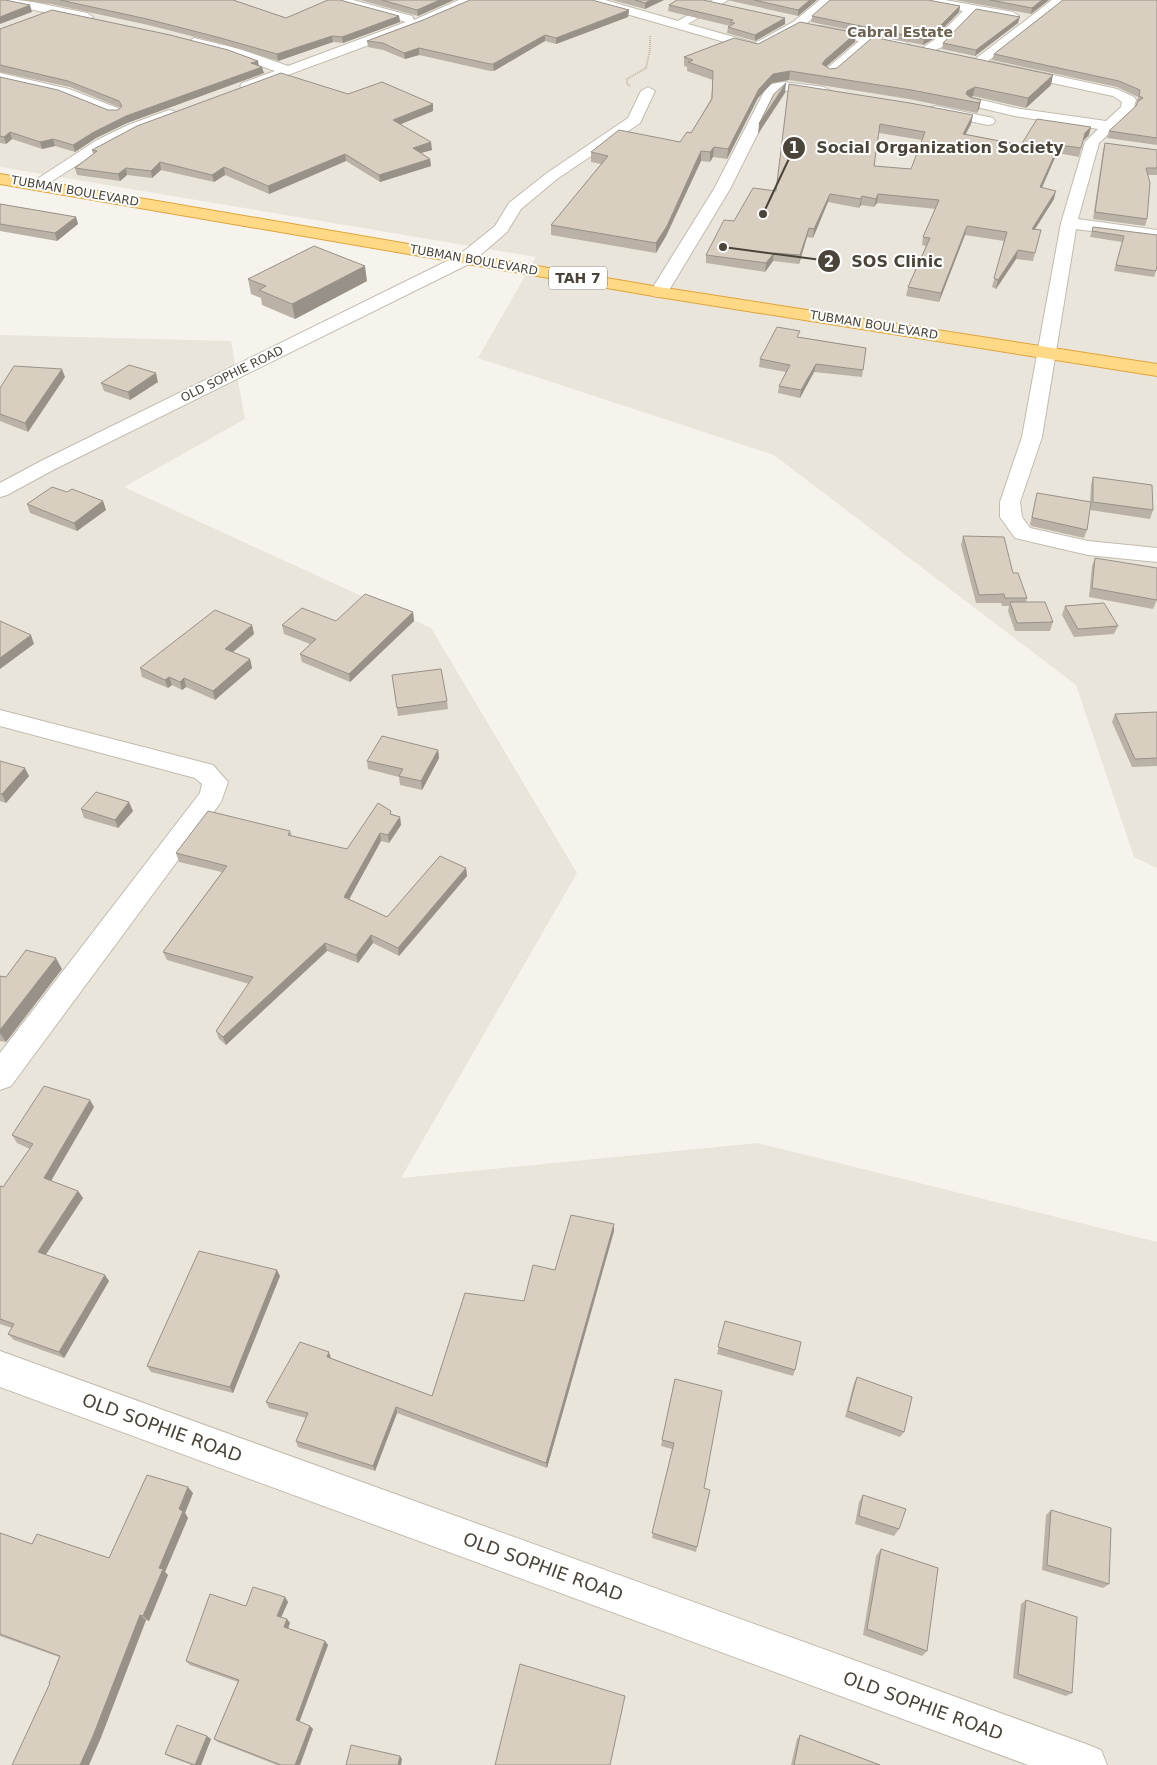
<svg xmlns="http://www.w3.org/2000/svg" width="1157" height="1765" font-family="'DejaVu Sans',sans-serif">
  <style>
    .residential { fill: #eae5da }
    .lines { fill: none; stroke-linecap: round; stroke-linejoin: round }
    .minor-casing { stroke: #c2bbae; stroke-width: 2 }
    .trunk-casing { stroke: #e0a43c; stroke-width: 2 }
    .path { stroke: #c4b79f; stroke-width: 2; stroke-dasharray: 1 1; stroke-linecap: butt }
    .minor { fill: #fff; fill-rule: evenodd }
    .trunk { fill: #ffd985; fill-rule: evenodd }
    .wall { fill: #bab2a6; fill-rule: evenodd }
    .shaded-wall { fill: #979187 }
    .building { fill: #d8cfc1; stroke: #979187; fill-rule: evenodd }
    .labels { text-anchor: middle; stroke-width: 4; stroke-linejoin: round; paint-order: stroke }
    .far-street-label { font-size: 12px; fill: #4b4439; stroke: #fff }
    .far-neighbourhood-label { font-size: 14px; font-weight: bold; fill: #6e6250; stroke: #fff }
    .shield { fill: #fff; stroke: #817c74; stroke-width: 1 }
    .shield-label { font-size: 14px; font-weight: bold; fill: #4b4439 }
    .near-street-label { font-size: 18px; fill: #4b4439; stroke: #fff }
    .leader { fill: none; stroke: #4b4439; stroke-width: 2 }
    .callout-dot { fill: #4b4439; stroke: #fff; stroke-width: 2 }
    .mark-label { font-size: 15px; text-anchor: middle; font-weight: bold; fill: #fff }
    .callout-label { font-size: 16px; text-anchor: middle; font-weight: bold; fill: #4b4439; stroke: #fff; stroke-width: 4; stroke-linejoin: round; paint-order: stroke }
  </style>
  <rect width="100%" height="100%" fill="#f6f3ec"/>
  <!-- residential -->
  <path class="residential" d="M0 0H1157V868L1134 857 1076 685 774 455 478 358 536 257 0 167Z
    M0 335 231 341 245 419 124 487 431 628 577 873 401 1178 758 1143 1157 1242V1765H0Z"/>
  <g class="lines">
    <!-- minor casing -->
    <g class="minor-casing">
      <path id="minor" d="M0 0H23L87 13 93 17 87 21 5 4 1 3Z
        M333 0H353L412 16 414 20 459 0H475L473 3 423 25 247 90 240 86 242 83 275 71 230 55 189 45 188 42 194 38 240 49 288 66 406 22 335 3Z
        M586 0H605L678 21 713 0H728L688 24 755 43 793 22 820 0H834L801 28 756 51 588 3Z
        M894 0H945L1013 12 1019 16 1013 20 974 13 944 46 925 55 920 54 918 51 934 40 963 11 925 4H900Z
        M1052 0H1066L988 61 1117 89 1134 97 1136 100 1133 111 1099 143 1078 219 1157 230V240L1076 229 1042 437 1020 502 1022 517 1030 528 1088 541 1157 548V562L1088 555 1015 538 1000 517V502L1022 437 1061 223 1085 142 1098 129 1015 116 968 105 966 102 973 98 1015 108 1106 121 1121 107 1122 102 1113 96 977 67 970 63Z
        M820 26 905 42 912 46 905 50 872 44 835 76 830 77 823 73 825 70 859 41 815 33 814 30 815 27Z
        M0 73 69 89 120 109 122 112 120 115H110L60 95 0 81Z
        M783 82 824 87 831 91C822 101 793 85 778 93L730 189 668 292 665 296 659 297 653 296 650 292 714 189 765 90 772 84Z
        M648 87 655 91 640 123 557 179 521 209 507 232 471 263 55 469 7 495 0 497V483L41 461 459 255 495 226 509 203 547 173 628 118 641 91Z
        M936 106 993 118 995 121 993 124 988 125 931 113 929 110 931 107Z
        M169 110 174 111 176 114 174 117 107 146 41 188H31L28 185 97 140 128 125Z
        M0 710 213 765 228 782 221 802 11 1086 0 1090V1053L200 793 202 784 195 778 0 726Z
        M0 1351 1086 1744 1101 1750 1107 1765H1028L0 1387Z"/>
    </g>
    <!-- trunk casing -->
    <g class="trunk-casing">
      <path id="trunk" d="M0 174 659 287 1157 364V376L659 297 0 184Z"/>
    </g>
    <!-- path -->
    <path class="path" d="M630 86 627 84V79L646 68 650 49V35"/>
    <!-- minor -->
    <use href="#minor" class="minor"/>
    <!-- trunk -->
    <use href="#trunk" class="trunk"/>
  </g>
  <!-- wall -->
  <path class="wall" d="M17 0H233L286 18 399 16 400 22 343 43 333 42 278 61 219 43 148 25 51 4Z
    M360 0H454L418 16Z
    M612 0H664L645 9Z
    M727 0H817L798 16Z
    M955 0H1049L1031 14Z
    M1157 0V145L1107 138 1109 131 1136 106 1138 97 1117 87 992 60 994 54Z
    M669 5 785 24 755 41 727 33 728 27 730 26 668 11Z
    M960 6 959 12 933 39 923 45 811 22 812 16Z
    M629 10 628 17 556 44 545 41 494 71H490L419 55 405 59 383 50 368 47 367 41 423 20Z
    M1018 23 975 56 942 49 943 43Z
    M0 29 258 65 264 73 127 123 96 138 75 152 55 146 42 149 12 139 6 144 0 143V77L108 110H118L121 108 70 87 0 72Z
    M855 42 826 67 830 69 1051 85 1026 108 973 96 970 98 981 100 979 109 977 113 909 99 789 80 772 83 758 98 727 159 713 157 710 162 701 161 666 236 656 253 551 235V225L601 164 591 162V152L680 142 691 133 711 99 713 80 687 71V67L684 66V57L758 44Z
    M789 84 973 115 971 124 966 134 1021 145 1089 135 1083 141 1079 157 1057 153 1042 188 1054 199 1035 229 1041 230 1033 261 1016 259 996 289 992 287 1004 241 965 235 939 302 906 296 908 287 926 246 922 245 923 237 936 209 877 203 874 207 861 205 859 208 828 202 813 238 807 237 799 264 773 261 765 272 706 263V255L734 221 776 191ZM879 133 922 140 911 169 874 166Z
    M348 94 433 104V111L400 124 432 150 421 153 430 159 431 166 380 182 346 161 269 194 225 175 214 182 161 170 152 178 127 175 120 181 77 175 75 168 93 154 92 150Z
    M1105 143 1157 150V175H1148L1147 219 1145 226 1093 219 1103 150Z
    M0 204 76 217 78 224 57 241 0 231Z
    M1093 227 1157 235 1156 271 1154 277 1114 271 1122 242 1090 237Z
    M248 279 367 281 295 319 262 305 261 298 251 294Z
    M799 337 866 348 862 377 814 372 800 398 778 393 779 386 786 372 759 367 760 359Z
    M65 377 28 432 0 421V388Z
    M158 382 130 400 104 391 101 383Z
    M1093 477 1153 510 1150 519 1090 510V505L1087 530 1084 538 1031 526 1030 524 1037 493 1090 502 1091 485Z
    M67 492 103 501 106 510 77 531 30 513 27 504Z
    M963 536 1013 573 1027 598 1026 602 1053 622 1050 631H1015L1008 611 1009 606H1002L1001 603H976L961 545Z
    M1095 558 1157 600 1153 609 1089 597 1092 566Z
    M1065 606 1118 626 1114 634 1074 637 1062 615Z
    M413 612 414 621 350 682 302 662 300 654 310 644 284 634 282 625 336 621Z
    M252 625 254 634 233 652 250 659 252 668 215 700 186 687 182 690 172 685 168 688 142 677 140 668Z
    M392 675 447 701 448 709 398 716Z
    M1157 712V766L1132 767 1112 722 1115 714Z
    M438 750 439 758 422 790 400 785 399 777 368 769 367 761Z
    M0 761 29 776 6 803 0 801Z
    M81 809 133 811 118 828 84 818Z
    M392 814 400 817 401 825 389 843 381 841 349 899 387 917 466 868 467 876 399 956 373 943 358 963 327 951 226 1045 219 1039 216 1031 249 984 167 960 163 952 222 872 179 862 176 853 290 831 292 836 347 849Z
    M62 969 6 1042 0 1041V976L6 977Z
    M94 1107 51 1181 78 1191 83 1198 45 1255 109 1281 64 1358 14 1340 8 1334 12 1328 0 1324V1186L3 1187 30 1149 17 1143 12 1135Z
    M614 1224V1231L547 1468 397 1413 375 1471 298 1447 296 1441 306 1418 269 1408 266 1402 331 1358 432 1396 555 1270Z
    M280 1276 233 1393 151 1372 147 1366Z
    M725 1321 795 1370 793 1376 717 1354Z
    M857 1377 904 1432 900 1437 845 1417 854 1383Z
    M675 1379 704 1488 710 1490 696 1552 652 1538 672 1449 661 1446Z
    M193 1493 185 1513 188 1518 165 1572 168 1575 149 1621 146 1620 100 1740 50 1684 59 1657 0 1636V1533L32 1544 109 1558Z
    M863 1495 899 1529 894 1536 855 1524 859 1502Z
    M1051 1510 1109 1584 1103 1588 1042 1570 1046 1515Z
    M881 1549 927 1651 922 1656 863 1635 876 1556Z
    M285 1597 288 1602 281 1617 290 1623 288 1628 328 1645 299 1722 310 1726 313 1729 300 1765H277L218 1742 214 1739 238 1682 190 1665 186 1661 246 1606Z
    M1026 1600 1072 1693 1066 1696 1013 1678 1021 1604Z
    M800 1735 880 1765H791L797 1739Z
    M211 1739 201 1765H192L170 1757 165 1754Z"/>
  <!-- shaded-wall -->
  <path class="shaded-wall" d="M440 0H454L418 16 417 10Z
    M651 0H664L645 9V3Z
    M810 0H817L798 16V10Z
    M1042 0H1049L1031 14 1032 8Z
    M30 5 32 12 0 24V17Z
    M960 6 959 12 933 39 923 45 924 39Z
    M629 10 628 17 556 44V38Z
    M399 16 400 22 343 43 342 37Z
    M1020 17 1018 23 975 56 976 50Z
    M785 18V24L755 41V35Z
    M856 33 855 42 823 69 822 64 825 60Z
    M545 35V41L494 71 493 64Z
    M332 36 333 42 278 61 277 54Z
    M419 48V55L405 59 404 53Z
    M258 61 259 67 251 63Z
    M262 67 264 73 127 123 96 138 75 152 73 145 94 132 126 116Z
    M790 71 789 80 772 83 758 98 727 159 728 149 759 89 773 74Z
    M1053 75 1051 85 1026 108 1028 98Z
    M786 83 785 93 758 134 759 124Z
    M975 87 973 96 965 100 967 91Z
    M981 100 979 109 977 113 979 103Z
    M433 104V111L394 127 393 120Z
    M973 115 971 124 961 142 963 134Z
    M1091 127 1089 135 1083 141 1079 157 1085 133Z
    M10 132 12 139 6 144 4 137Z
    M53 139 55 146 42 149 40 142Z
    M431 142 432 150 413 155V148Z
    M1059 145 1057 153 1038 196 1040 187Z
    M714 147 713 157 710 162V152Z
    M701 151V161L666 236 656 253V243Z
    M345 154 346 161 269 194 268 186Z
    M430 159 431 166 380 182 379 175Z
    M160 162 161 170 152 178 151 171Z
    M224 167 225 175 214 182 212 175Z
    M126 168 127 175 120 181 118 174Z
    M1056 191 1054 199 1030 237 1032 229Z
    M830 194 828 202 813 238 814 229Z
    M878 194 877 203 874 207 876 199Z
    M862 196 861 205 859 208 861 199Z
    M76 217 78 224 57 241 55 233Z
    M967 226 965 235 939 302 941 293Z
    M809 228 807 237 799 264 800 255Z
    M1018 250 1016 259 996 289 998 280Z
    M774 253 773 261 765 272 766 263Z
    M365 266 367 281 295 319 292 304Z
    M816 364 814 372 800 398 801 390Z
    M62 369 65 377 28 432 25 423Z
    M156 373 158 382 130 400 128 392Z
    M103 501 106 510 77 531 74 523Z
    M413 612 414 621 350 682 349 674Z
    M252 625 254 634 227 657 225 649Z
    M31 635 34 644 0 669V658Z
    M250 659 252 668 215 700 213 691Z
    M169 677 172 685 168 688 165 680Z
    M184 678 186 687 182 690 180 682Z
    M438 750 439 758 422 790 421 781Z
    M25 768 29 776 6 803 2 794Z
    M129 802 133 811 118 828 115 820Z
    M400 817 401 825 389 843 388 835Z
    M380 833 381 841 346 905 344 897Z
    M466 868 467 876 399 956 398 948Z
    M371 935 373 943 358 963 356 955Z
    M325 943 327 951 226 1045 223 1037Z
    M56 958 62 969 6 1042 0 1033V1030Z
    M90 1100 94 1107 48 1186 44 1178Z
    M78 1191 83 1198 43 1259 38 1252Z
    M614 1224V1231L547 1468 546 1463Z
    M277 1270 280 1276 233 1393 230 1387Z
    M105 1275 109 1281 64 1358 59 1352Z
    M329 1352 331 1358 327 1357Z
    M396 1407 397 1413 375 1471 373 1466Z
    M188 1487 193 1493 185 1513 188 1518 165 1572 168 1575 149 1621 143 1616 179 1509Z
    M285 1597 288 1602 280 1620 277 1616Z
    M140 1615 146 1620 100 1740 89 1765H80Z
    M287 1619 290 1623 287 1631 284 1627Z
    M325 1641 328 1645 299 1723 296 1720Z
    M310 1726 313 1729 300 1765H295Z
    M207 1736 211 1739 201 1765H195Z
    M400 1756 402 1759 401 1765H398Z"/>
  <!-- building -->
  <path class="building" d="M0 0H5L30 5 0 17Z
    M60 0H233L286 18 328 0H340L399 16 342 37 332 36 277 54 217 37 147 19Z
    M382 0H440L417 10Z
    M470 0H592L629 10 556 38 545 35 493 64H490L419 48 404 53 383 43 367 41 423 20Z
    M635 0H651L645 3Z
    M677 0H703L785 18 755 35 728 27 735 23 730 22 733 20 669 5Z
    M754 0H810L798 10Z
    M830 0H928L960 6 934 32 924 39 812 16Z
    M990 0H1042L1032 8Z
    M1063 0H1157V138L1109 131 1136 106 1138 101 1143 98 1139 96 1140 90 1119 81 994 54Z
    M976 9 1020 17 976 50 943 43Z
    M52 10 170 35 228 50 258 61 251 63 262 67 126 116 94 132 73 145 53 139 40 142 10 132 4 137 0 136V77L58 90 108 110H118L122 106 119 101 68 81 0 65V29Z
    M800 22 856 33 825 60 822 64 830 69 837 68 873 37 1053 75 1028 98 975 87 967 91 966 94 970 97 981 100 979 103 911 90 790 71 773 74 759 89 728 149 714 147 710 152 701 151 667 226 656 243 551 225 608 156 591 152 619 130 680 142 687 132 691 133 712 99 713 71 688 62 693 60 684 57 734 38 758 44Z
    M281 73 348 94 382 82 433 104 393 120 431 142 413 148 430 159 379 175 345 154 268 186 224 167 212 175 160 162 151 171 126 168 118 174 75 168 97 151 92 150 137 126Z
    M786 83 759 124 774 94Z
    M789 84 910 103 973 115 963 134 1021 145 1037 119 1091 127 1085 133 1081 148 1059 145 1040 187 1056 191 1032 229 1041 230 1035 253 1018 250 998 280 994 278 1007 232 967 226 941 293 908 287 930 238 923 237 939 200 878 194 876 199 862 196 861 199 830 194 814 229 809 228 800 255 774 253 766 263 706 255 724 220 734 221 753 188 776 191ZM880 124 925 132 911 169 874 166Z
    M1105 143 1157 150V168H1146L1150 183 1147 219 1095 212Z
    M0 204 76 217 55 233 0 224Z
    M1093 227 1157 235V265L1156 271 1116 265 1124 236 1092 231Z
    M314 246 365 266 292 304 259 290 266 286 248 279Z
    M777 327 800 331 797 337 866 348 863 370 816 364 801 390 779 386 790 365 760 359Z
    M129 365 156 373 128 392 101 383Z
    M14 366 62 369 25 423 0 414V388Z
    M1093 477 1152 485 1153 510 1093 502Z
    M52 487 67 492 72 489 103 501 74 523 27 504Z
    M1037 493 1091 502 1087 530 1034 518 1032 517Z
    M963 536 1004 537 1013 573H1018L1027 598H1005L1004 594 979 595Z
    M1095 558 1157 568V600L1092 588Z
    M365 594 413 612 349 674 300 654 316 639 282 625 302 608 336 621Z
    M1010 602H1045L1053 622 1017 623Z
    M1104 603 1118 626 1078 629 1065 606Z
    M215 610 252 625 225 649 250 659 213 691 184 678 180 682 169 677 165 680 140 668Z
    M0 621 31 635 0 658Z
    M441 669 447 701 397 708 392 675Z
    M1157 712V758L1135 759 1115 714Z
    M382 736 438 750 421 781 399 776 403 769 367 761Z
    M0 761 25 768 2 794H0Z
    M96 792 129 802 115 820 81 809Z
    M378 803 391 811 390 814 400 817 388 835 380 833 344 897 387 917 440 856 466 868 398 948 371 935 356 955 325 943 223 1037 216 1031 253 977 163 952 227 866 176 853 208 811 290 831 288 835 347 849Z
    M26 950 56 958 0 1030V976L6 977Z
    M44 1086 90 1100 44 1178 78 1191 38 1252 105 1275 59 1352 8 1334 14 1324 0 1319V1186L3 1187 33 1144 12 1135Z
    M571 1215 614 1224 546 1463 396 1407 373 1466 296 1441 308 1413 266 1402 300 1342 329 1352 327 1357 432 1396 465 1293 524 1301 533 1265 555 1270Z
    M199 1251 277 1270 230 1387 147 1366Z
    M725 1321 801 1342 795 1370 718 1347Z
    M857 1377 912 1397 904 1432 848 1411Z
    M675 1379 722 1391 704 1488 710 1490 697 1547 652 1533 674 1443 662 1440Z
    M147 1475 188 1487 179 1509 183 1511 159 1568 163 1569 143 1616 140 1615 93 1736 80 1765H12L50 1683H49L60 1656 0 1634V1533L32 1544 37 1534 109 1558Z
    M863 1495 906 1509 899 1529 859 1516Z
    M1051 1510 1111 1528 1109 1584 1047 1565Z
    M881 1549 938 1568 927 1651 867 1629Z
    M253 1587 285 1597 277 1616 287 1619 284 1627 325 1641 296 1720 310 1726 295 1765H281L214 1739 239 1680 186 1661 210 1594 246 1606Z
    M1026 1600 1077 1617 1072 1693 1018 1674Z
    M520 1664 625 1696 610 1765H495Z
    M177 1725 207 1736 195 1765 165 1754Z
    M800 1735 880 1765H794Z
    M351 1745 400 1756 398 1765H346Z"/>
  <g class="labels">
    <!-- far-street labels -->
    <g class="far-street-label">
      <text transform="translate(75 191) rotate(10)" y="4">TUBMAN BOULEVARD</text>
      <text transform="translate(474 260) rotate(10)" y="4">TUBMAN BOULEVARD</text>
      <text transform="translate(874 325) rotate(9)" y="4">TUBMAN BOULEVARD</text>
      <text transform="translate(232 374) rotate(-26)" y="4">OLD SOPHIE ROAD</text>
    </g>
    <!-- far-neighbourhood labels -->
    <g class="far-neighbourhood-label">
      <text x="900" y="37">Cabral Estate</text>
    </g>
    <!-- shield labels -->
    <rect class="shield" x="549" y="266.5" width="58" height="23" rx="4"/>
    <g class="shield-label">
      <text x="578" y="283">TAH 7</text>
    </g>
    <!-- near-street labels -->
    <g class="near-street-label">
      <text transform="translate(162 1428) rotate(20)" y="6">OLD SOPHIE ROAD</text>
      <text transform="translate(543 1567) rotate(20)" y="6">OLD SOPHIE ROAD</text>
      <text transform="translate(923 1706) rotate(20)" y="6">OLD SOPHIE ROAD</text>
    </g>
  </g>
  <!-- callouts -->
  <path class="leader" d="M763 214L794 148M723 247L829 261"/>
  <g class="callout-dot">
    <circle cx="763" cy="214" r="5"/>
    <circle cx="723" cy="247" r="5"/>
    <circle cx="794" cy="148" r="12"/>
    <circle cx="829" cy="261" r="12"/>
  </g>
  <g class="mark-label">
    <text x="794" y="153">1</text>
    <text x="829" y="267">2</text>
  </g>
  <g class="callout-label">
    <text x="940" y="153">Social Organization Society</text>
    <text x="897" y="267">SOS Clinic</text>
  </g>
</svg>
